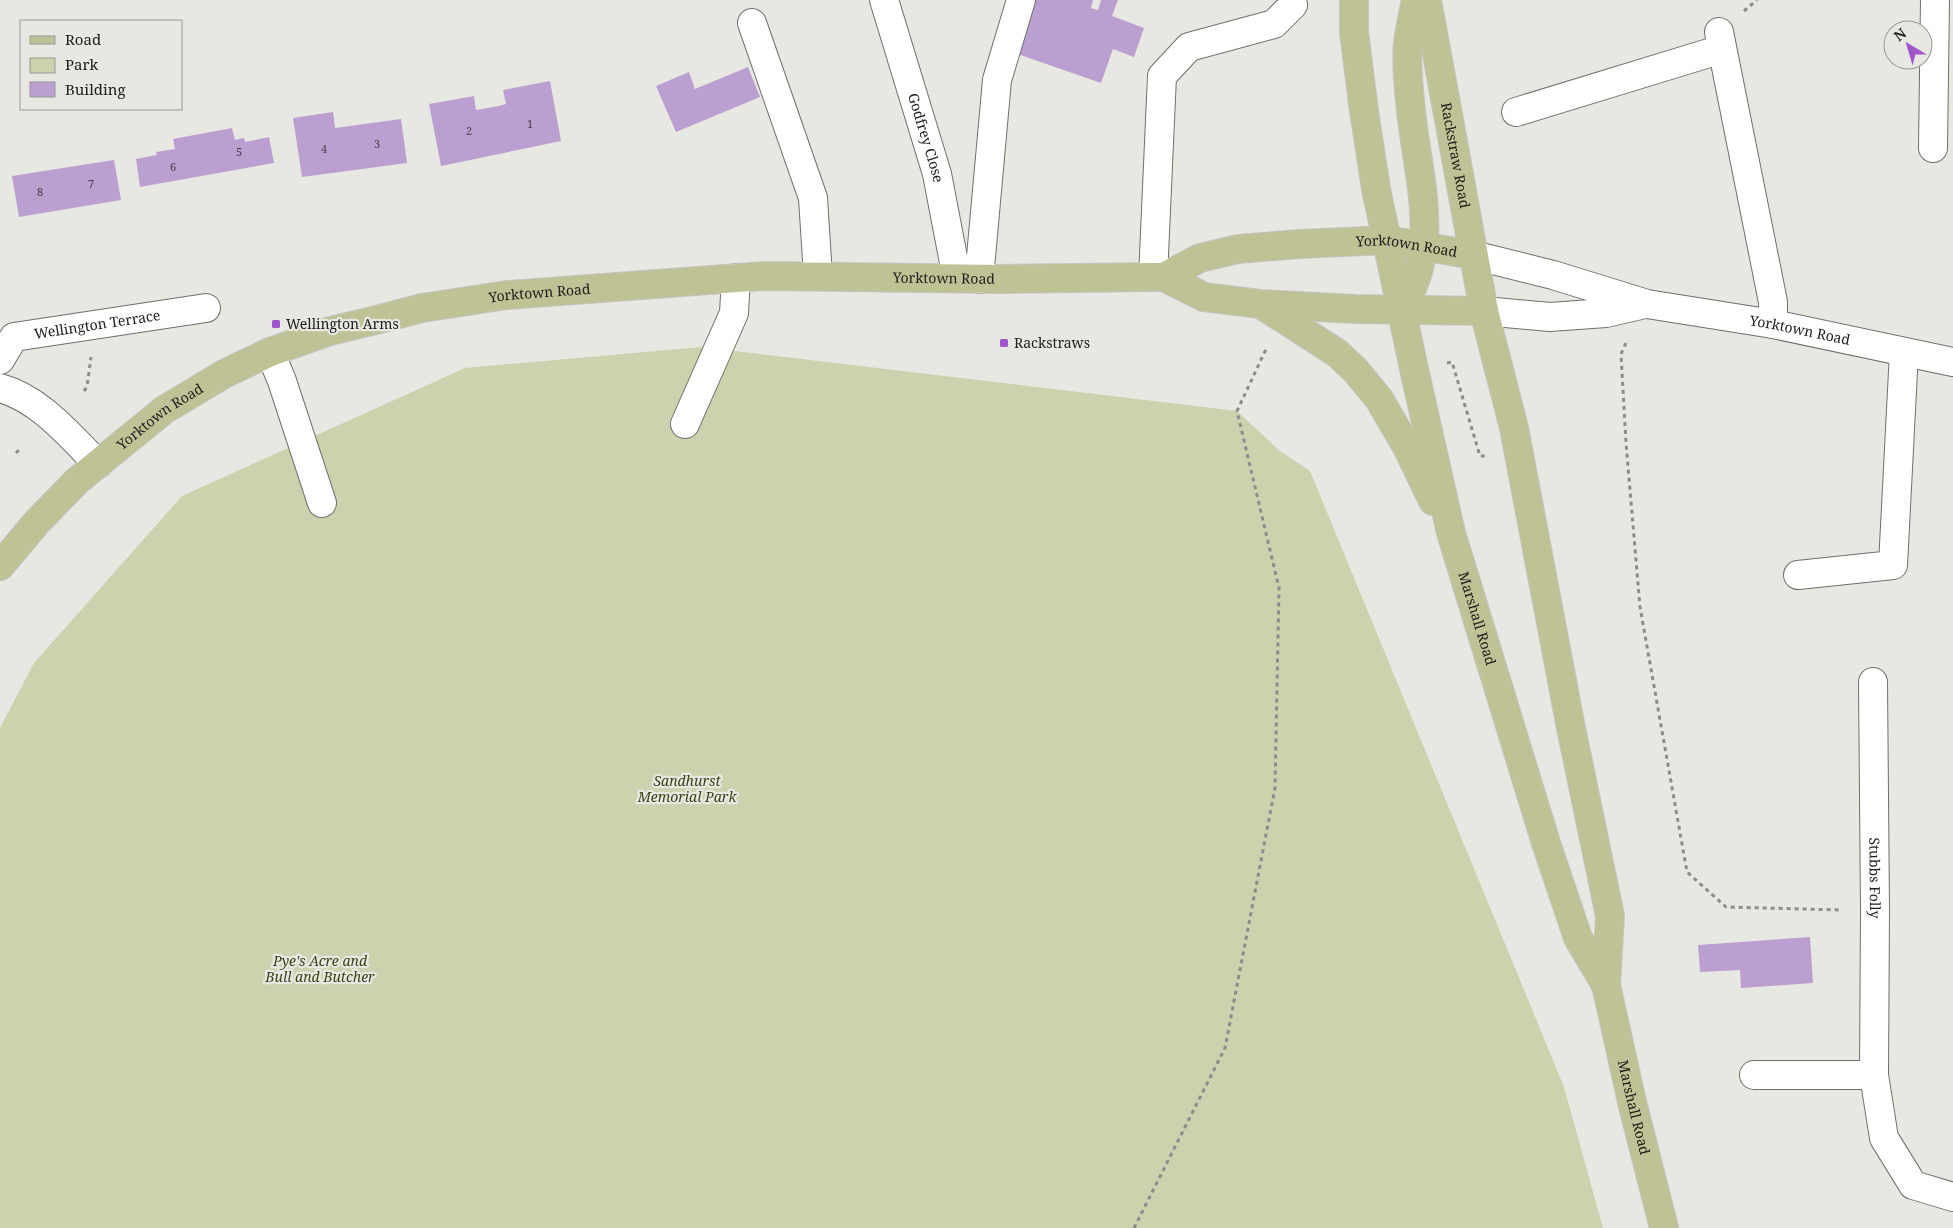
<svg xmlns="http://www.w3.org/2000/svg" width="1953" height="1228" font-family="'Noto Serif',serif">
  <style>
    .green { fill: #cdd2ae }
    .building { fill: #bb9fd0 }
    .lines { fill: none; stroke-linecap: round; stroke-linejoin: round }
    .minor-casing { stroke: #6f706b; stroke-width: 30 }
    .major-casing { stroke: #c5c5c4; stroke-width: 30 }
    .path { stroke: #8c8c88; stroke-width: 3; stroke-dasharray: 4 4; stroke-linecap: butt }
    .minor { stroke: #fff; stroke-width: 28 }
    .major { stroke: #bfc294; stroke-width: 28 }
    .poi-dot { fill: #9f57cb; stroke: #e7e8e2; stroke-width: 2 }
    .labels { text-anchor: middle; stroke-width: 4.5; stroke-linejoin: round; paint-order: stroke }
    .number-label { font-size: 11px; fill: #47404a }
    .street-label { font-size: 14px; fill: #20201e; stroke: #e7e8e2 }
    .poi-label { font-size: 14px; fill: #20201e; stroke: #e7e8e2; text-anchor: start }
    .park-label { font-size: 14px; font-style: italic; fill: #3d4015; stroke: #e7e8e2 }
  </style>
  <rect width="100%" height="100%" fill="#e7e8e2"/>
  <!-- green -->
  <path class="green" d="M701 347 1237 411 1280 451 1310 471 1564 1087 1603 1228H0V728L34 663 182 496 465 368Z"/>
  <!-- building -->
  <path class="building" d="M1031 0H1093L1091 8 1098 10 1101 0H1118L1112 16 1144 28 1134 57 1113 49 1101 83 1012 52Z
    M748 67 760 97 676 132 656 86 689 72 695 89Z
    M550 81 561 141 441 166 429 104 474 96 476 110 499 106 506 104 503 90Z
    M333 112 335 128 401 119 407 163 302 177 293 118Z
    M232 128 235 140 244 138 245 142 269 137 274 163 140 187 136 159 157 155 156 152 175 149 173 139Z
    M114 160 121 200 19 217 12 176Z
    M1810 937 1813 983 1741 988 1740 970 1700 972 1698 945Z"/>
  <g class="lines">
    <!-- minor casing -->
    <g class="minor-casing">
      <g id="minor">
        <path id="s1" d="M884 0 937 174 957 278"/>
        <path d="M752 23 813 198 818 276"/>
        <path d="M1719 32 1773 302V324"/>
        <path d="M1516 112 1722 49"/>
        <path d="M1933 148 1935 0"/>
        <path id="s2" d="M1473 255 1553 275 1647 304 1773 324 1953 362"/>
        <path d="M1153 277 1162 76 1189 47 1274 24 1293 5 1292 0"/>
        <path d="M979 279 997 80 1021 0"/>
        <path d="M1484 311 1550 317 1606 313 1645 304"/>
        <path d="M270 352 282 381 322 503"/>
        <path id="s3" d="M0 360 14 337 206 308"/>
        <path d="M0 388C40 399 69 435 98 464"/>
        <path d="M685 424 734 313 736 278"/>
        <path d="M1798 575 1893 565 1904 352"/>
        <path id="s4" d="M1873 682 1875 911 1874 1075 1884 1138 1913 1185 1953 1197"/>
        <path d="M1754 1075H1874"/>
      </g>
    </g>
    <!-- major casing -->
    <g class="major-casing">
      <g id="major">
        <path id="s5" d="M1354 0V32L1364 111 1376 189 1414 369 1451 533 1546 843 1578 938 1606 985"/>
        <path id="s6" d="M1427 0 1484 311 1514 428 1571 728 1610 916 1606 985 1632 1102 1664 1228"/>
        <path id="s7" d="M1164 277 1200 258 1238 249 1300 244 1387 240 1473 255"/>
        <path d="M1262 305 1337 353 1356 371 1379 399 1407 447 1433 501"/>
        <path d="M1401 308C1442 247 1418 178 1411 111 1409 93 1406 59 1408 42 1410 28 1413 14 1416 0"/>
        <path id="s8" d="M0 566 37 522 77 481 164 410 224 374 270 352 330 331 376 320 422 308 507 295 765 276 1000 279 1153 277H1164L1204 297 1260 304 1355 309 1484 311"/>
      </g>
    </g>
    <!-- path -->
    <path class="path" d="M1744 11 1757 0
      M1626 343 1621 354 1626 443 1640 607 1687 872 1726 907 1842 910
      M1447 363 1452 362 1480 456H1485
      M84 391 87 387 91 357
      M16 453 19 450
      M1134 1228 1225 1048 1275 788 1279 588 1237 411 1267 347"/>
    <!-- minor -->
    <use href="#minor" class="minor"/>
    <!-- major -->
    <use href="#major" class="major"/>
  </g>
  <!-- markers -->
  <g class="poi-dot">
    <rect x="271" y="319" width="10" height="10" rx="2.5"/>
    <rect x="999" y="338" width="10" height="10" rx="2.5"/>
  </g>
  <g class="labels">
    <!-- number labels -->
    <g class="number-label">
      <text x="530" y="128">1</text>
      <text x="469" y="135">2</text>
      <text x="377" y="148">3</text>
      <text x="324" y="153">4</text>
      <text x="239" y="156">5</text>
      <text x="173" y="171">6</text>
      <text x="91" y="188">7</text>
      <text x="40" y="196">8</text>
    </g>
    <!-- street labels -->
    <g class="street-label">
      <text dy="5" stroke="none"><textPath href="#s1" startOffset="144">Godfrey Close</textPath></text>
      <text dy="5" stroke="none"><textPath href="#s6" startOffset="158">Rackstraw Road</textPath></text>
      <text dy="5" stroke="none"><textPath href="#s7" startOffset="249">Yorktown Road</textPath></text>
      <text dy="5" stroke="none"><textPath href="#s8" startOffset="1030">Yorktown Road</textPath></text>
      <text dy="5" stroke="none"><textPath href="#s8" startOffset="625">Yorktown Road</textPath></text>
      <text dy="5" stroke="none"><textPath href="#s3" startOffset="111">Wellington Terrace</textPath></text>
      <text dy="5" stroke="none"><textPath href="#s2" startOffset="336">Yorktown Road</textPath></text>
      <text dy="5" stroke="none"><textPath href="#s8" startOffset="220">Yorktown Road</textPath></text>
      <text dy="5" stroke="none"><textPath href="#s5" startOffset="632">Marshall Road</textPath></text>
      <text dy="5" stroke="none"><textPath href="#s4" startOffset="196">Stubbs Folly</textPath></text>
      <text dy="5" stroke="none"><textPath href="#s6" startOffset="1129">Marshall Road</textPath></text>
    </g>
    <!-- poi labels -->
    <g class="poi-label">
      <text x="286" y="329">Wellington Arms</text>
      <text x="1014" y="348">Rackstraws</text>
    </g>
    <!-- park labels -->
    <g class="park-label">
      <text x="687" y="786">Sandhurst<tspan x="687" dy="16">Memorial Park</tspan></text>
      <text x="320" y="966">Pye's Acre and<tspan x="320" dy="16">Bull and Butcher</tspan></text>
    </g>
  </g>
  <!-- legend -->
  <rect x="20" y="20" width="162" height="90" fill="#e7e8e2" stroke="#979894"/>
  <rect x="30" y="36" width="25" height="8" fill="#bfc294" stroke="#979894"/>
  <text x="65" y="45" font-size="15" fill="#20201e">Road</text>
  <rect x="30" y="58" width="25" height="15" fill="#cdd2ae" stroke="#979894"/>
  <text x="65" y="70" font-size="15" fill="#20201e">Park</text>
  <rect x="30" y="82" width="25" height="15" fill="#bb9fd0" stroke="#979894"/>
  <text x="65" y="95" font-size="15" fill="#20201e">Building</text>
  <!-- north arrow -->
  <g transform="translate(1908 45) rotate(322)"><circle r="24" fill="#e7e8e2" stroke="#979894"/>
  <path d="M0-4L9 19L0 12L-9 19Z" fill="#9f57cb"/>
  <text y="-8" font-size="14" font-weight="bold" text-anchor="middle" fill="#20201e">N</text>
  </g>
</svg>
